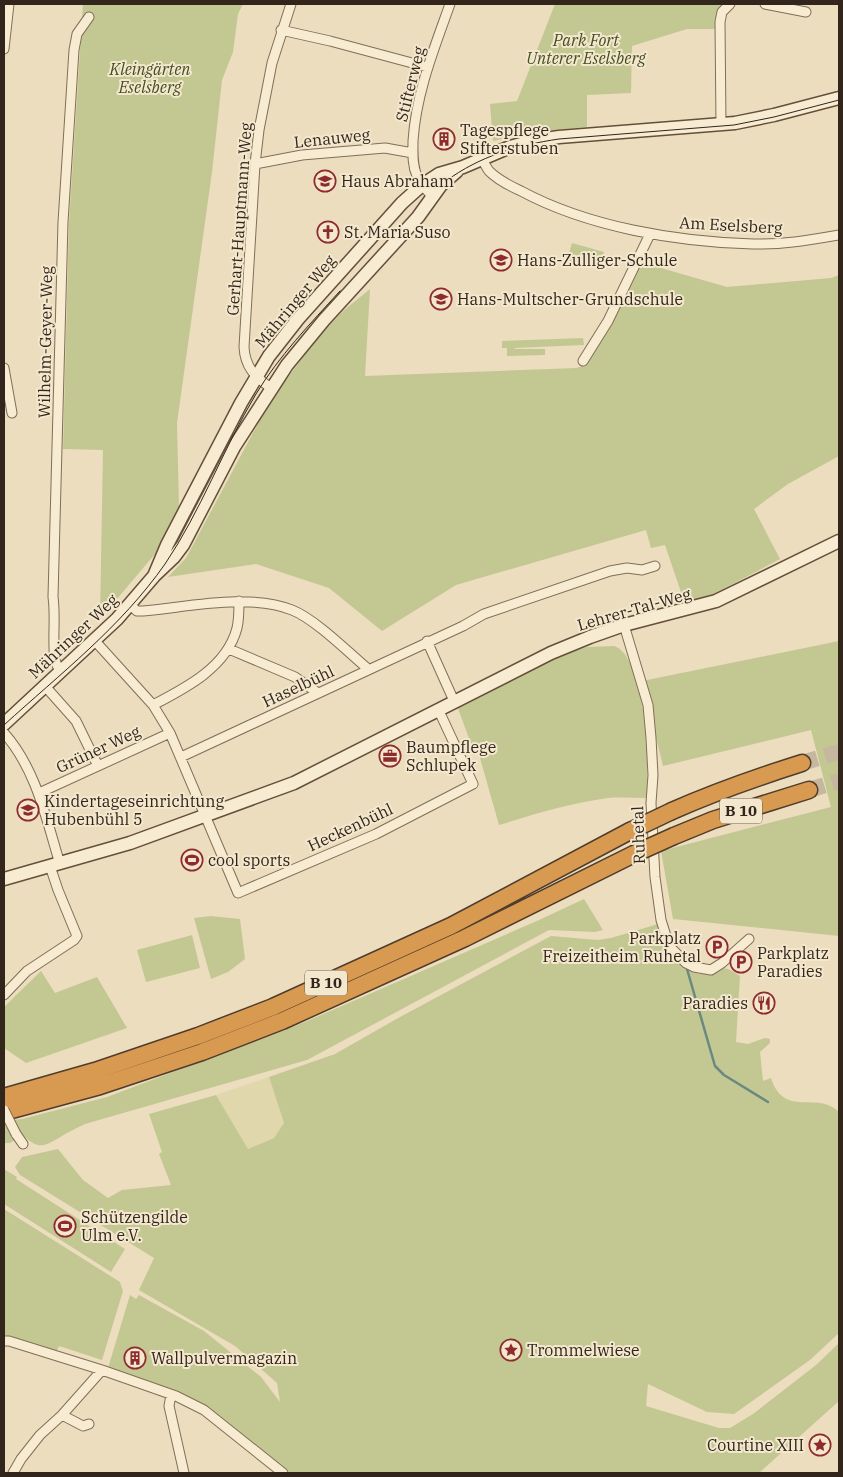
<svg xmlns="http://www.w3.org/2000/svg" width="843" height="1477" font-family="'IBM Plex Serif',serif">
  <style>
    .farmland { fill: #e0d7ac }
    .green { fill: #c3c893 }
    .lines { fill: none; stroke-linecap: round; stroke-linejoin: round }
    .stream { stroke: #6a8a81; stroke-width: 2.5 }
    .highway-tunnel { stroke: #c6b89e; stroke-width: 16; stroke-dasharray: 16 8; stroke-linecap: butt }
    .street-casing { stroke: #826e58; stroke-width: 11 }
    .secondary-casing { stroke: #644f3b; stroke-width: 15 }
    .highway-casing { stroke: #503c2c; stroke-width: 19 }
    .street { stroke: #f7ebd1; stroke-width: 9 }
    .secondary { stroke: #f7ebd1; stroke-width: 12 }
    .highway { stroke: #d89a51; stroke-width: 16 }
    .tram { stroke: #32261c; stroke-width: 1 }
    .street-bridge-casing { stroke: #826e58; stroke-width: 11; stroke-linecap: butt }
    .highway-bridge-casing { stroke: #503c2c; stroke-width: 19; stroke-linecap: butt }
    .street-bridge { stroke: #f7ebd1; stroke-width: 9 }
    .highway-bridge { stroke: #d89a51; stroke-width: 16 }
    .labels { text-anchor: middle; stroke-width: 4; stroke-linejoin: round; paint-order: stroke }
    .shield { fill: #f3e7cd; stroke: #6c6051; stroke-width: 1 }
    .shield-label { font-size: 15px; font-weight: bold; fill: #32261c }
    .park-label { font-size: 16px; font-style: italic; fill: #444e23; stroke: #f3e7cd }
    .street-label { font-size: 16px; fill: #32261c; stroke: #f3e7cd }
    .poi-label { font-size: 16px; fill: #32261c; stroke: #f3e7cd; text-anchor: start }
  </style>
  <rect width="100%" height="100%" fill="#ebddbe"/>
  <!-- farmland -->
  <path class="farmland" d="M269 1077 284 1123 274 1138 248 1149 216 1095Z"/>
  <!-- green -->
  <path class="green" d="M83 4H243L238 14 233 52 222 80 212 172 177 423 179 508 155 554 100 619 103 450 63 449 69 223Z
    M555 4H723L719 7 716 29H687L632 46 631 93 587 95V127L533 132 493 141 490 104 517 101Z
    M572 243 604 252 599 269 567 260Z
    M640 262 727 287 831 278 839 275V456L788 484 754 509 780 559 714 594 685 604 665 545 651 548 646 530 456 585 382 631 329 588 256 564 168 577 186 558 269 403 318 337 343 311 370 289 365 376 576 368 586 365Z
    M583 338 584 345 514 348 515 349H545V355L507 356V348H502V341Z
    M839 641V936L673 919 661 851 831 807 811 730 663 766 642 681Z
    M614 646C636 651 646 720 647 740 648 759 647 779 647 798 634 798 621 797 608 798 571 803 535 814 499 825L478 751 474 752 456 703 554 657 587 647Z
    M584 899 603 930 595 932 549 930 307 1060 85 1124C77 1128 70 1131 62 1136 45 1146 39 1151 23 1135L10 1143H4V1121L22 1119 107 1097 305 1022 539 920Z
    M211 916 240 919 245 959 228 972 211 979 194 918Z
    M658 924C666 949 678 976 709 974 728 973 717 961 740 976L736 1042 748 1044 765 1038 770 1039V1043L760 1052 763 1081 771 1078C784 1119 817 1090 839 1112V1333L810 1360 734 1414 707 1412 648 1384 646 1406 719 1428H730L753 1414 816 1365 839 1343V1401L759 1473H290L206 1407 108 1368 130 1295 136 1299 139 1295 204 1331 261 1377 280 1402 277 1383 235 1346 139 1290 154 1258 20 1175 15 1167 22 1157 58 1149 83 1180 108 1198 122 1190 171 1185 159 1154 162 1152 149 1114 216 1095 248 1149 274 1138 284 1123 269 1077 335 1054 400 1017 551 936 598 940 611 938Z
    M192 935 200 968 146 982 137 950Z
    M41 971 55 993 97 977 127 1028 26 1063 4 1048V1007Z
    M4 1169 17 1177 16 1179 125 1249 111 1272 4 1204Z
    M4 1209 120 1282 123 1291 102 1360 59 1346 57 1351 4 1337Z"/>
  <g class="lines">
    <!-- stream -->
    <path class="stream" d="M687 969 715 1066 724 1075 768 1102"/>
    <!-- highway-tunnel -->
    <path class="highway-tunnel" d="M802 763 839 752
      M809 790 839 781"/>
    <!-- street casing -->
    <g class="street-casing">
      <path id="street" d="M765 4 806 12
        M281 30 330 41 427 67
        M4 49 9 4
        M721 125 720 22 722 12 730 4
        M481 158C484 162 486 167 489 171 498 180 510 186 521 191 588 227 677 242 753 244 782 245 810 240 839 235
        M255 164 302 155 385 148 413 153
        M433 197C427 191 420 184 417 176 412 165 413 153 413 141 416 93 434 49 450 4
        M583 361 608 321 650 234
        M4 368 12 413
        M271 388C255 377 245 367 244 347L255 164 259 130 272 63 291 4
        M130 605 137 611H143C188 607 250 593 292 610 315 619 348 652 368 669
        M624 625 648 705 651 738 653 775 651 803 655 877 661 920 667 939 672 949 686 963 694 967 711 970 722 963 749 939
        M95 641 153 705 170 733 238 893 376 834 473 784 439 711
        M427 641 454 701
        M229 649 295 677 318 693
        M61 671C58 667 56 665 55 660 52 640 56 618 53 597L63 222 74 50 77 34 89 17
        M44 685 76 721 98 766
        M153 705C186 688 227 667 237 628 239 620 239 610 239 601
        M4 733C36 769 46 818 60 864
        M181 757 463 626 484 614 610 571 627 568 642 570 655 566
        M39 793 170 733
        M4 995 27 971 74 940 77 936 58 890 50 866
        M16 1134 23 1144
        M4 1341H9L102 1370 176 1396 204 1410 283 1473
        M171 1395 169 1406 184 1473
        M62 1415 83 1426 89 1424
        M13 1473 21 1459 40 1435 62 1415 102 1370"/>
    </g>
    <!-- secondary casing -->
    <g class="secondary-casing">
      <path id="secondary" d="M154 576 167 545 241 403 269 356 298 319 402 203 422 185 439 174 463 167 510 147 532 141 559 137 735 123 774 115 839 98
        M4 724 117 619 154 576 174 557 183 545 234 447 287 365 324 320 418 217 441 185 457 171
        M4 879 130 843 294 783 551 653 590 637 624 625 716 601 839 541"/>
    </g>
    <!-- highway casing -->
    <g class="highway-casing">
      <path id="highway" d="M672 811C715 792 758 777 802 763
        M674 836 713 820 809 790
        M4 1097 95 1071 198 1036 273 1007 451 926 630 831
        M4 1112 100 1086 202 1052 282 1021 465 938 634 854"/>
    </g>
    <!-- street -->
    <use href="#street" class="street"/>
    <!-- secondary -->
    <use href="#secondary" class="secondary"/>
    <!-- highway -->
    <use href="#highway" class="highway"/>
    <!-- tram -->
    <path class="tram" d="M446 181C480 156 518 145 559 139L734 125 774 117 839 100
      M4 725C60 674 121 627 165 564 201 511 223 449 256 394 279 356 310 324 340 291"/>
    <!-- street-bridge casing -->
    <g class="street-bridge-casing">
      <path id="street-bridge" d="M4 1110 16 1134"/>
    </g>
    <!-- highway-bridge casing -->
    <g class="highway-bridge-casing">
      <path id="highway-bridge" d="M630 831 672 811
        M634 854 674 836"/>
    </g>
    <!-- street-bridge -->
    <use href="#street-bridge" class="street-bridge"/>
    <!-- highway-bridge -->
    <use href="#highway-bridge" class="highway-bridge"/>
  </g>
  <!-- icons -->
  <defs>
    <g id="building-ring" transform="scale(1.125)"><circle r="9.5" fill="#f3e7cd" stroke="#8e2b2e" stroke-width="1.5"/><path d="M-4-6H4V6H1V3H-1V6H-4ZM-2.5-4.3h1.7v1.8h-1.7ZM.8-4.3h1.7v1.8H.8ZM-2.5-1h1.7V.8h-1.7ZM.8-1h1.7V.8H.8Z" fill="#8e2b2e"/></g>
    <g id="school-ring" transform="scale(1.125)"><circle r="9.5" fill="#f3e7cd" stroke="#8e2b2e" stroke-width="1.5"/><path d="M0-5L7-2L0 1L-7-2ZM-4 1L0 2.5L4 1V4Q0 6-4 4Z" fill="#8e2b2e"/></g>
    <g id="church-ring" transform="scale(1.125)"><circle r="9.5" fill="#f3e7cd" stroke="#8e2b2e" stroke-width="1.5"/><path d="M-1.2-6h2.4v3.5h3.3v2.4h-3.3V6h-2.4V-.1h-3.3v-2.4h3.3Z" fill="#8e2b2e"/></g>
    <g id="office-ring" transform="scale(1.125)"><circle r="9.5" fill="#f3e7cd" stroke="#8e2b2e" stroke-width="1.5"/><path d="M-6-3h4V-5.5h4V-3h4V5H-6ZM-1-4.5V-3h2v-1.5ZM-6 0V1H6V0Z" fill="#8e2b2e"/></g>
    <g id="stadium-ring" transform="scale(1.125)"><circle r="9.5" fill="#f3e7cd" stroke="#8e2b2e" stroke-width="1.5"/><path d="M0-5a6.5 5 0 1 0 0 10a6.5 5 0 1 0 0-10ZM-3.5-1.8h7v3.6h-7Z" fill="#8e2b2e"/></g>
    <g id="parking-ring" transform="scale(1.125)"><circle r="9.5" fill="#f3e7cd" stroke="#8e2b2e" stroke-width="1.5"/><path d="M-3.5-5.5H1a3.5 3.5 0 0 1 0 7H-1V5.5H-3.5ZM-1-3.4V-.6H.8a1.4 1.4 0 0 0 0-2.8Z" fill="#8e2b2e"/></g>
    <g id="restaurant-ring" transform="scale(1.125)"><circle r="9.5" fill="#f3e7cd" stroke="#8e2b2e" stroke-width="1.5"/><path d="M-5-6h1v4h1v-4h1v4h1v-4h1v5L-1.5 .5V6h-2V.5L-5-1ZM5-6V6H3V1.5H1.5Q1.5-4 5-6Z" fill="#8e2b2e"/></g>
    <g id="sight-ring" transform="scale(1.125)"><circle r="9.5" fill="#f3e7cd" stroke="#8e2b2e" stroke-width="1.5"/><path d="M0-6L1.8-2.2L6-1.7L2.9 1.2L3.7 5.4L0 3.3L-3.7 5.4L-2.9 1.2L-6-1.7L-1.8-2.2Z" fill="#8e2b2e"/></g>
  </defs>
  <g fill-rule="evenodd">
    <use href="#building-ring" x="444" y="139"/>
    <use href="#school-ring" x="325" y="181"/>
    <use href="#church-ring" x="328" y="232"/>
    <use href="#school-ring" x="501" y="260"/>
    <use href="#school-ring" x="441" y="299"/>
    <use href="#office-ring" x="390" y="756"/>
    <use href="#school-ring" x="28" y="810"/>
    <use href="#stadium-ring" x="192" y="860"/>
    <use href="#parking-ring" x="717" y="947"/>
    <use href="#parking-ring" x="741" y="962"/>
    <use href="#restaurant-ring" x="764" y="1003"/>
    <use href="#stadium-ring" x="65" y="1226"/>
    <use href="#sight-ring" x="511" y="1350"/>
    <use href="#building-ring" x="135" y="1358"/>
    <use href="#sight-ring" x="820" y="1445"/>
  </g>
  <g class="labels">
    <!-- shield labels -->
    <g class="shield">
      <rect x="720" y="798.5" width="42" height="25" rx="4"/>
      <rect x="305" y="970.5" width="42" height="25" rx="4"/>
    </g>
    <g class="shield-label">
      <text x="741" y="816">B 10</text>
      <text x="326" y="988">B 10</text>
    </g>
    <!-- park labels -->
    <g class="park-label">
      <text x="586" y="46">Park Fort<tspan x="586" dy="18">Unterer Eselsberg</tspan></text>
      <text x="150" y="75">Kleingärten<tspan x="150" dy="18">Eselsberg</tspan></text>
    </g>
    <!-- street labels -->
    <g class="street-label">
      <text transform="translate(410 84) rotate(-76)" y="6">Stifterweg</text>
      <text transform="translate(332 138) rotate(-6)" y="6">Lenauweg</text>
      <text transform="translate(239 219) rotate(-86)" y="6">Gerhart-Hauptmann-Weg</text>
      <text transform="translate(731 225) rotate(3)" y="6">Am Eselsberg</text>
      <text transform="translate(295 301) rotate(-50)" y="6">Mähringer Weg</text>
      <text transform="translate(45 342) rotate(-89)" y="6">Wilhelm-Geyer-Weg</text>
      <text transform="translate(634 609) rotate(-16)" y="6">Lehrer-Tal-Weg</text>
      <text transform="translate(73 636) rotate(-43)" y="6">Mähringer Weg</text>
      <text transform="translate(298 686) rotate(-25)" y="6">Haselbühl</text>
      <text transform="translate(98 749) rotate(-25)" y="6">Grüner Weg</text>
      <text transform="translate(350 827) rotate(-25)" y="6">Heckenbühl</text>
      <text transform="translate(638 835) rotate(-92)" y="6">Ruhetal</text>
    </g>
    <!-- poi labels -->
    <g class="poi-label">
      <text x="460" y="136">Tagespflege<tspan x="460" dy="18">Stifterstuben</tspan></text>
      <text x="341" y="187">Haus Abraham</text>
      <text x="344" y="238">St. Maria Suso</text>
      <text x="517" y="266">Hans-Zulliger-Schule</text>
      <text x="457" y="305">Hans-Multscher-Grundschule</text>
      <text x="406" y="753">Baumpflege<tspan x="406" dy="18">Schlupek</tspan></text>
      <text x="44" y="807">Kindertageseinrichtung<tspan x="44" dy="18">Hubenbühl 5</tspan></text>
      <text x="208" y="866">cool sports</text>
      <text x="701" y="944" text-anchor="end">Parkplatz<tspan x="701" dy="18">Freizeitheim Ruhetal</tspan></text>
      <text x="757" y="959">Parkplatz<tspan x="757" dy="18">Paradies</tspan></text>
      <text x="748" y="1009" text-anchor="end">Paradies</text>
      <text x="81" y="1223">Schützengilde<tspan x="81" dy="18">Ulm e.V.</tspan></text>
      <text x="527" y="1356">Trommelwiese</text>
      <text x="151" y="1364">Wallpulvermagazin</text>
      <text x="804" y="1451" text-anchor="end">Courtine XIII</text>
    </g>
  </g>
  <!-- border -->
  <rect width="843" height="1477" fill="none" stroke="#32261c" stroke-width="10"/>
</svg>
